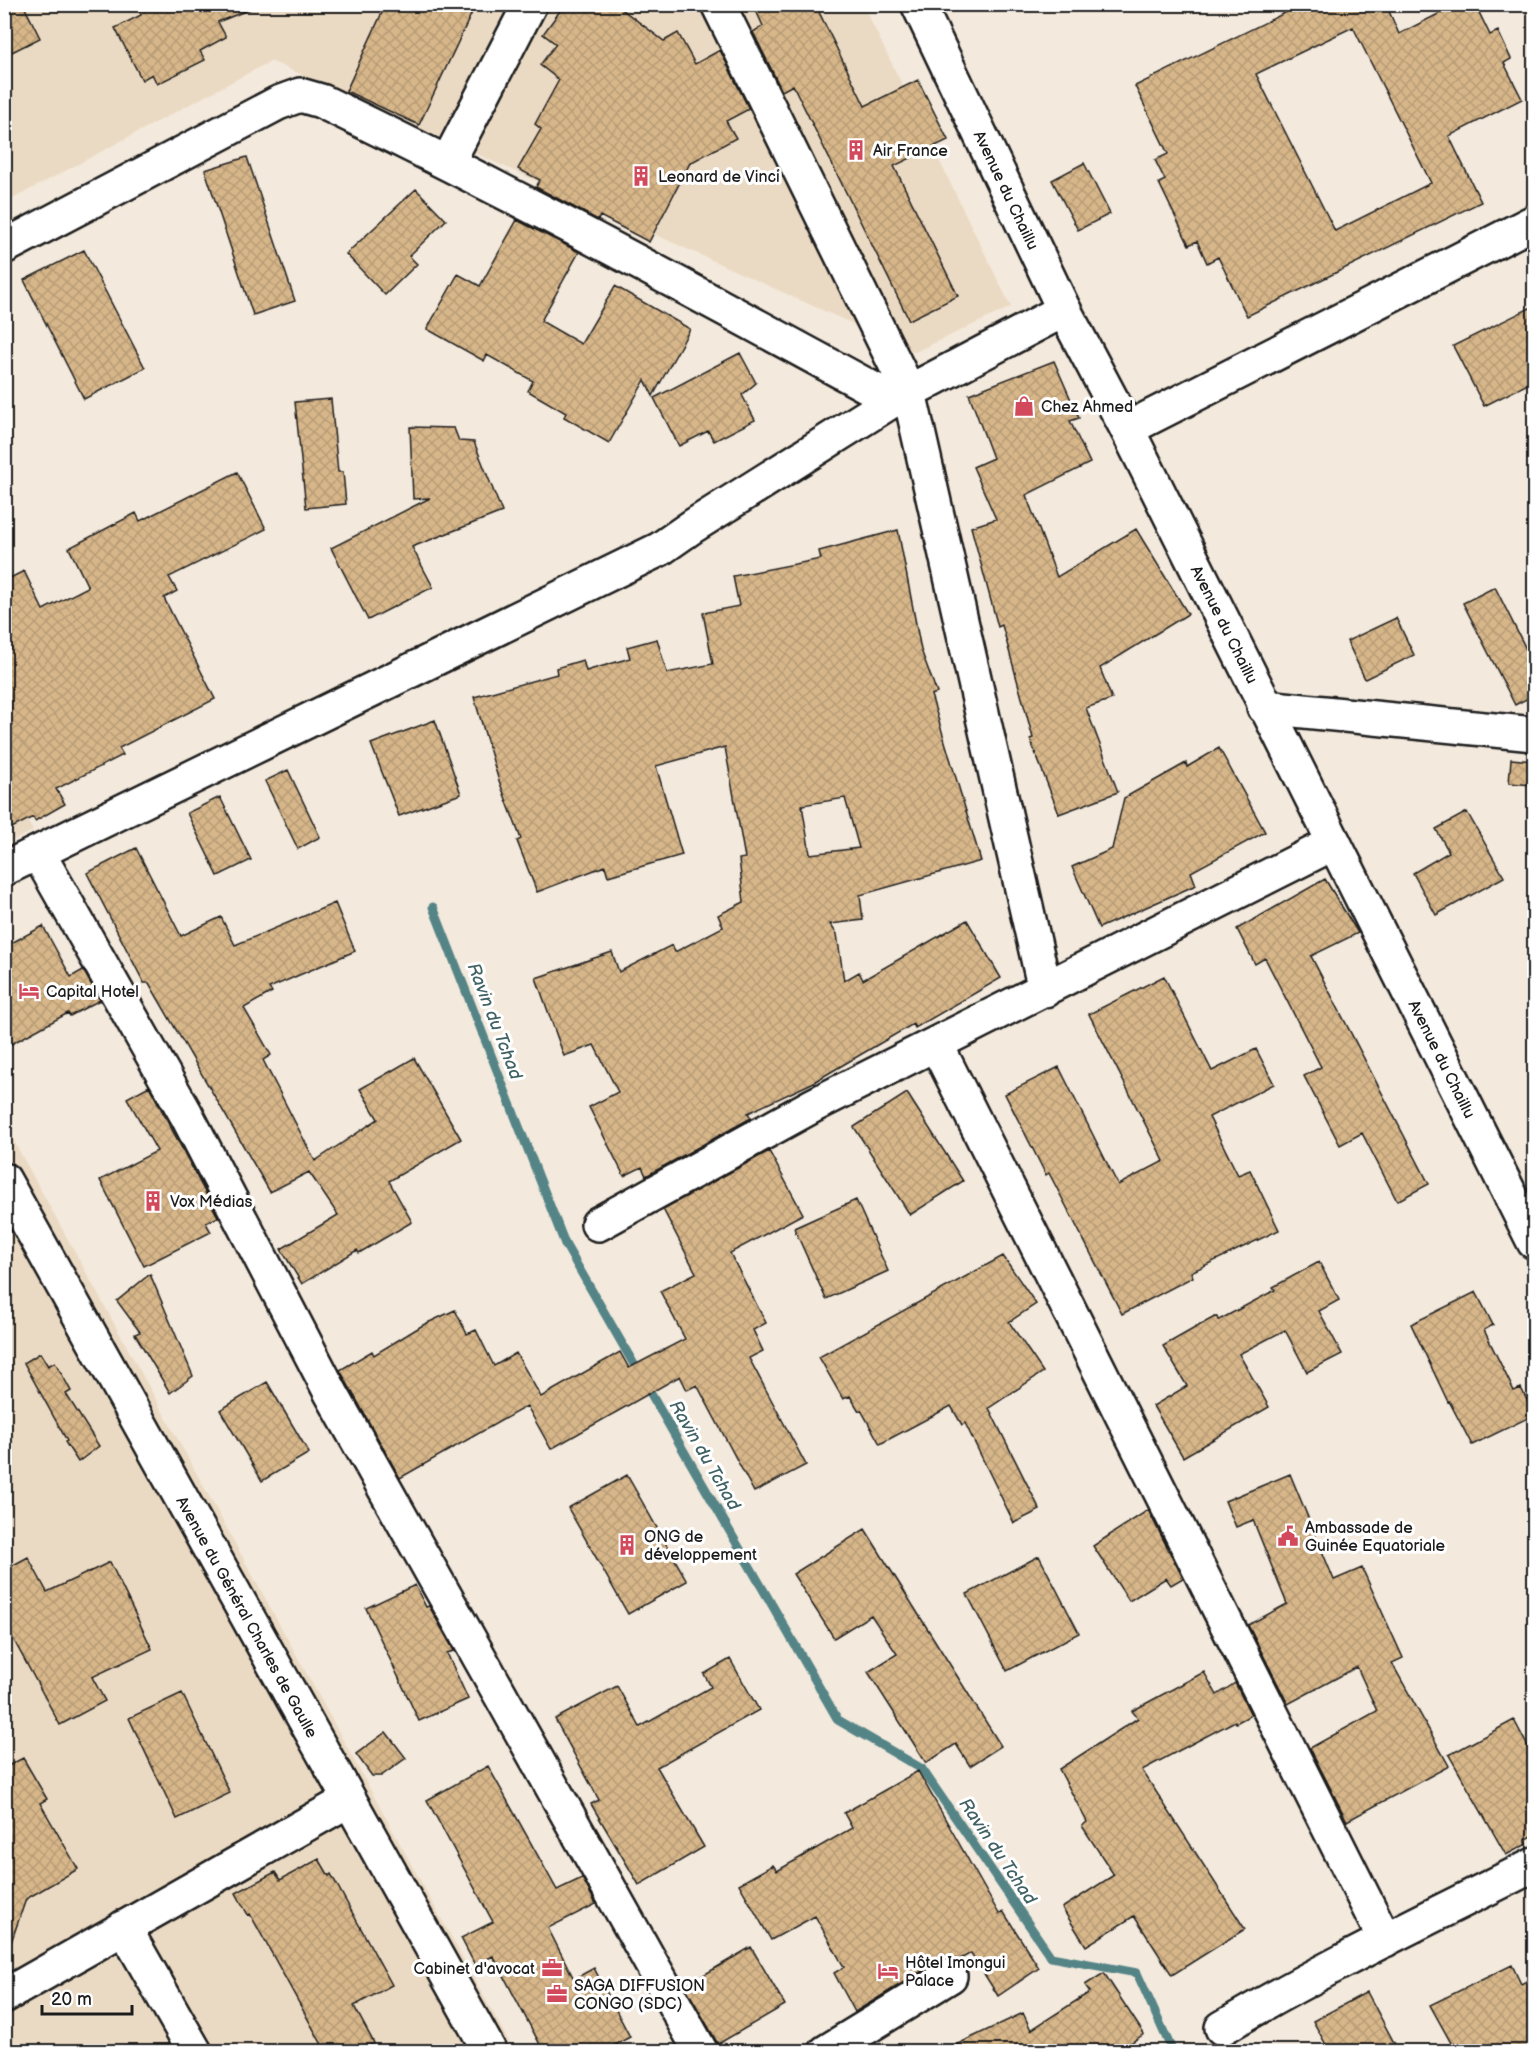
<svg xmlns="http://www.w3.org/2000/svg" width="1539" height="2056" font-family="'Balsamiq Sans',sans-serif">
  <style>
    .built { fill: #ebdac3 }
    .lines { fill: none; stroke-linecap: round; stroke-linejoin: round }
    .stream { stroke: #548487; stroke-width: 9 }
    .building { fill: url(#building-cross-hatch); stroke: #1c1c1c; stroke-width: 1.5; fill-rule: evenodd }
    .minor-casing { stroke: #1c1c1c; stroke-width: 38 }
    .tertiary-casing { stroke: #1c1c1c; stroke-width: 38 }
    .minor { stroke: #fff; stroke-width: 33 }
    .tertiary { stroke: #fff; stroke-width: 33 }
    .labels { text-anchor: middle; stroke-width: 6; stroke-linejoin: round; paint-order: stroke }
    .poi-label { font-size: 16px; fill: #1c1c1c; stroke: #fff; text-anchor: start }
    .street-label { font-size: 16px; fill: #1c1c1c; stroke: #fff }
    .water-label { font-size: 18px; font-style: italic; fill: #416264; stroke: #fff }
  </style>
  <defs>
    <pattern id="building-cross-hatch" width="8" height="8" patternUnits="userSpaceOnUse" patternTransform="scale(1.5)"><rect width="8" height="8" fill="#d7b68a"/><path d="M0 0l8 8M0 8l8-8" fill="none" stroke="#b89c76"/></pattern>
  </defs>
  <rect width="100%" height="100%" fill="#f3e9dc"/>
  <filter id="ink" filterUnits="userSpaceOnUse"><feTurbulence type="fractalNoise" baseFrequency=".0167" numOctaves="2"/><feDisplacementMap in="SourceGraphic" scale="12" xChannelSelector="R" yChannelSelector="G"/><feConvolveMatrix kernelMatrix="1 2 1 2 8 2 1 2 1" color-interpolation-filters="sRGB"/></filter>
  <g filter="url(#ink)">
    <!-- built -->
    <path class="built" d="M5 5H863L1011 307 915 352 271 61 5 203Z
      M4 778 33 831 5 844H4Z
      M5 1125 514 2051H5Z"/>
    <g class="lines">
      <!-- stream -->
      <path class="stream" d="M433 907 565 1244 838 1720 922 1769 1051 1957 1137 1973 1173 2052"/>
    </g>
    <!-- building -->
    <path class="building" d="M4 4H23L40 38 4 56Z
      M136 4H258V6L218 22 226 37 200 51 205 60 157 84 152 74 142 80 115 28 141 15Z
      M386 4H476L419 125 346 91Z
      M565 4H615L664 41 678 33 695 64 720 50 749 109 726 121 736 138 690 163 649 242 600 216 598 220 536 187 540 180 518 169 541 129 535 124 559 80 540 65 556 44 543 34Z
      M753 4H815L865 106 918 80 948 140 894 166 958 296 909 320 793 85 782 91 753 32 763 26Z
      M1303 4H1397L1388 9 1399 34 1458 4H1475L1490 35 1498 31 1511 59 1504 63 1522 99 1449 136 1481 202 1247 316 1218 257 1207 263 1197 241 1189 245 1159 183 1165 180 1155 160 1168 154 1135 86ZM1353 27 1431 183 1335 231 1256 74Z
      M247 157 295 301 253 315 205 170Z
      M1084 163 1110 214 1078 230 1052 180Z
      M416 189 446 220 409 256 417 264 385 295 346 254Z
      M517 220 579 252 541 321 581 344 615 286 690 329 653 396 645 380 609 443 564 417 566 413 528 391 533 381 487 355 484 361 427 329 458 274 480 286Z
      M84 250 145 368 84 399 24 280Z
      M1534 306V381L1484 406 1453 346Z
      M740 353 756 383 742 395 755 420 714 441 708 431 679 446 654 398Z
      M1054 361 1079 418 1070 421 1090 463 1026 495 1057 577 1136 529 1188 614 1100 668 1112 699 1086 708 1118 792 1059 814 1030 739 1033 738 1002 625 998 627 971 527 996 519 973 467 993 458 969 394Z
      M331 399 338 472H343L346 504 306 508 295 402Z
      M410 427 454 428 459 441 474 442 502 512 412 547 433 587 368 620 331 548 430 498 413 499Z
      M237 472 266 529 169 577 177 591 164 598 215 699 119 748 123 755 56 789 65 804 35 821 33 817 4 832V581L24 571 43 610 88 587 69 548 136 513 140 521Z
      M898 530 921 650 937 693 931 695 981 861 860 895 863 920 830 924 837 934 844 981 859 972 863 980 967 920 1001 978 915 1028 913 1024 812 1083 748 1113 751 1118 646 1176 642 1167 624 1176 589 1107 618 1092 594 1045 564 1056 536 978 612 952 619 972 672 945 675 952 723 927 718 915 744 902 739 859 745 858 725 747 656 766 682 855 608 876 605 866 537 892 517 841 521 839 498 778 474 697 557 674 556 668 583 660 586 671 630 658 627 647 657 639 667 673 713 664 703 613 739 606 733 576 821 559 819 551ZM845 798 859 848 810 854 802 805Z
      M1495 587 1534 665V695L1515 705 1463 603Z
      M1396 618 1414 655 1365 679 1347 641Z
      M435 720 461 794 399 816 371 744Z
      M1219 748 1265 832 1191 872 1196 885 1099 928 1072 867 1112 849 1124 798 1186 763 1187 767Z
      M1511 759 1534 761V785L1509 783Z
      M288 770 320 837 298 849 265 781Z
      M220 797 251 860 218 876 187 813Z
      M1467 812 1504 877 1436 915 1413 873 1449 852 1436 829Z
      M136 848 181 936 221 917 235 945 335 903 355 951 269 988 272 992 244 1008 271 1055 263 1060 315 1161 378 1119 360 1089 414 1058 461 1139 389 1181 412 1222 359 1253 357 1250 302 1284 281 1249 338 1215 309 1172 270 1192 149 983H144L87 873Z
      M1325 879 1358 933 1311 956 1429 1184 1397 1201 1362 1133 1340 1145 1304 1076 1321 1067 1265 958 1255 964 1237 929Z
      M43 926 71 977 83 970 100 1000 70 1016 68 1013 4 1048V947Z
      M1164 976 1212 1071 1256 1049 1274 1084 1209 1117 1238 1175 1250 1170 1279 1230 1191 1272 1193 1277 1122 1314 1049 1173 1046 1175 1005 1094 1059 1067 1118 1185 1164 1161 1089 1014Z
      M149 1086 218 1217 206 1223 211 1232 144 1266 100 1180 157 1151 127 1098Z
      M907 1093 963 1181 910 1215 854 1127Z
      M769 1151 803 1214 730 1253 766 1323 753 1330 763 1351 749 1358 806 1465 754 1492 697 1385 687 1390 680 1376 551 1449 527 1406 400 1478 340 1370 372 1351 374 1355 423 1325 455 1310 467 1334 476 1330 494 1366 516 1353 541 1397 620 1352 629 1368 685 1339 660 1291 696 1273 663 1209Z
      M856 1200 888 1271 826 1299 794 1228Z
      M1003 1256 1036 1304 1009 1322 1043 1372 989 1408 1040 1510 1014 1523 965 1423 962 1425 951 1406 880 1444 861 1410 859 1411 850 1396 843 1399 819 1357Z
      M1319 1262 1339 1300 1319 1311 1342 1354 1307 1372 1285 1330 1239 1354 1269 1407 1183 1457 1153 1406 1187 1386 1163 1346 1216 1316 1219 1320 1275 1290 1273 1287Z
      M150 1274 193 1376 170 1393 135 1334 140 1332 117 1301Z
      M1476 1292 1493 1325 1484 1330 1514 1391 1521 1388 1534 1415 1472 1445 1449 1401 1448 1402 1411 1324Z
      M40 1353 48 1366 55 1362 71 1391 66 1394 99 1446 78 1462 65 1442 67 1441 24 1363Z
      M267 1382 309 1453 262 1481 220 1410Z
      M1290 1474 1334 1580 1362 1568 1403 1658 1392 1663 1449 1766 1347 1821 1310 1748 1377 1711 1357 1667 1288 1704 1248 1625 1287 1604 1253 1520 1236 1527 1225 1501Z
      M627 1475 687 1581 628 1614 568 1508Z
      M1148 1510 1183 1578 1171 1585 1166 1578 1129 1601 1093 1546Z
      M865 1529 1001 1746 970 1766 956 1744 926 1763 868 1672 897 1654 871 1615 834 1638 793 1574Z
      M1039 1556 1079 1633 1007 1671 967 1594Z
      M28 1557 47 1592 110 1562 152 1649 92 1677 105 1701 60 1725 4 1622V1570Z
      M415 1585 426 1607 429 1606 454 1651 447 1653 468 1699 419 1721 366 1608Z
      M730 1659 759 1710 657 1767 704 1847 639 1885 591 1804 599 1800 555 1719 617 1686 640 1727 711 1687 704 1674Z
      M1204 1672 1217 1695 1235 1683 1251 1715 1236 1723 1235 1721 1142 1770 1245 1929 1172 1975 1134 1916 1086 1946 1062 1908 1114 1875 1082 1826 1087 1822 1059 1769 1138 1718 1132 1711Z
      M182 1693 230 1793 177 1819 129 1718Z
      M1514 1720 1534 1758V1835L1525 1840 1527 1844 1506 1855 1449 1755Z
      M386 1732 406 1758 381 1776H372L356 1754Z
      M23 1758 47 1799 40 1803 78 1869 26 1899 8 1951 4 1950V1768Z
      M488 1766 557 1890 582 1878 596 1904 548 1928 574 1979 594 1968 630 2037 603 2052H544L493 1956 475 1965 461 1938 493 1922 427 1800Z
      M918 1771 999 1914 1003 1911 1039 1968 998 1996 971 1953 959 1960 949 1957 940 1960 855 2012 834 1973 844 1967 815 1916 771 1940 739 1884 773 1865 777 1871 852 1828 844 1813Z
      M319 1859 329 1876 331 1874 392 1985 354 2006 374 2043 358 2052H326L250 1914 248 1915 236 1893 275 1872 280 1880Z
      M751 1947 785 2005 718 2044 685 1986Z
      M1512 1965 1521 1984 1534 1977V2052H1456L1430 2005Z
      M1104 1973 1144 2034 1117 2052H941L1023 2013 1031 2030 1090 1992 1085 1985Z
      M1367 1992 1399 2052H1330L1313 2021Z"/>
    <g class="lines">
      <!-- minor casing -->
      <g class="minor-casing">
        <path id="minor" d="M718 4 909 392 1045 990
          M448 162 530 4
          M4 247 278 103 300 95 321 101C515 194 704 297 893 400
          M1127 429 1534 222
          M1264 707 1534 734
          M38 853 186 1114 331 1393 701 2052
          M4 869 660 549 693 526 893 400 1064 310
          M936 1044 1385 1940
          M598 1224 814 1105 1334 843
          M124 1927 195 2052
          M4 1996 349 1800
          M1222 2028C1323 1968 1429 1918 1534 1865
          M826 2052 950 1976"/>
      </g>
      <!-- tertiary casing -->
      <g class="tertiary-casing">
        <g id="tertiary">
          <path id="s1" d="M918 4 1064 310 1127 429 1534 1242"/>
          <path id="s2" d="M4 1180 490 2052"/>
        </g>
      </g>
      <!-- minor -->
      <use href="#minor" class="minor"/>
      <!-- tertiary -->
      <use href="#tertiary" class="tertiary"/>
    </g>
  </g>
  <!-- icons -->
  <defs>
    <g id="building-bare" transform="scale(1.62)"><path d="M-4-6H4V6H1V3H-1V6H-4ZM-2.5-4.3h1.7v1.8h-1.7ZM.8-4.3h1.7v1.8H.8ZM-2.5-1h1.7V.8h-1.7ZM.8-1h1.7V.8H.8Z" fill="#d1495b" stroke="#fff" stroke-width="2.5" paint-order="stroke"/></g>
    <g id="shop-bare" transform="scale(1.62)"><path d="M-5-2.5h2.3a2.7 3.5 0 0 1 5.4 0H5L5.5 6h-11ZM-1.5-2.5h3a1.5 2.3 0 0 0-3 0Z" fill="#d1495b" stroke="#fff" stroke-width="2.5" paint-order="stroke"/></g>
    <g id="hotel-bare" transform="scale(1.62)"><path d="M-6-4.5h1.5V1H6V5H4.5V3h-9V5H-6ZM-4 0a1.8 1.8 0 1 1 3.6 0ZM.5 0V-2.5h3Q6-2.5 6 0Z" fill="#d1495b" stroke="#fff" stroke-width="2.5" paint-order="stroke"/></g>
    <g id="civic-bare" transform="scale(1.62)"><path d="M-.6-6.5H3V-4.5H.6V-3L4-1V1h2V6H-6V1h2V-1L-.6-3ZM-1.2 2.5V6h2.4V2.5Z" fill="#d1495b" stroke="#fff" stroke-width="2.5" paint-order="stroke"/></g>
    <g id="office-bare" transform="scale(1.62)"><path d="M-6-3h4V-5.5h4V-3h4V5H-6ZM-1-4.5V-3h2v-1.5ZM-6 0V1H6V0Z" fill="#d1495b" stroke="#fff" stroke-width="2.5" paint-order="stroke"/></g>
  </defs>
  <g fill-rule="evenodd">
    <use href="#building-bare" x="856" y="150"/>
    <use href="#building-bare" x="641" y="176"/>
    <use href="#shop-bare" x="1024" y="406"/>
    <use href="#hotel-bare" x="29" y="991"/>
    <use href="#building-bare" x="153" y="1201"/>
    <use href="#civic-bare" x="1288" y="1536"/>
    <use href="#building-bare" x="627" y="1545"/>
    <use href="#office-bare" x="552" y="1968"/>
    <use href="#hotel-bare" x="888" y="1971"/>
    <use href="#office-bare" x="557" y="1994"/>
  </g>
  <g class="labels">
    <!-- poi labels -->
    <g class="poi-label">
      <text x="873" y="156">Air France</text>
      <text x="658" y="182">Leonard de Vinci</text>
      <text x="1041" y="412">Chez Ahmed</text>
      <text x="46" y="997">Capital Hotel</text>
      <text x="170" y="1207">Vox Médias</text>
      <text x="1305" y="1533">Ambassade de<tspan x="1305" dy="18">Guinée Equatoriale</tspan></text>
      <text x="644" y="1542">ONG de<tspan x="644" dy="18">développement</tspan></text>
      <text x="905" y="1968">Hôtel Imongui<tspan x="905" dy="18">Palace</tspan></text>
      <text x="535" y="1974" text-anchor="end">Cabinet d'avocat</text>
      <text x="574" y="1991">SAGA DIFFUSION<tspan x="574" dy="18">CONGO (SDC)</tspan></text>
    </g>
    <!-- street labels -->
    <g class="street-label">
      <text dy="6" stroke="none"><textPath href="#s1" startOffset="206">Avenue du Chaillu</textPath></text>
      <text dy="6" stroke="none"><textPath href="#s1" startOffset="692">Avenue du Chaillu</textPath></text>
      <text dy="6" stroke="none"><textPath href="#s1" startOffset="1178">Avenue du Chaillu</textPath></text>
      <text dy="6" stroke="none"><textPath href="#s2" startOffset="500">Avenue du Général Charles de Gaulle</textPath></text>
    </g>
    <!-- water labels -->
    <g class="water-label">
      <text transform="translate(495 1021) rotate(69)" y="6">Ravin du Tchad</text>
      <text transform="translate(705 1455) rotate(60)" y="6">Ravin du Tchad</text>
      <text transform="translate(998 1851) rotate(56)" y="6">Ravin du Tchad</text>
    </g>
  </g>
  <!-- margin -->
  <rect width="1539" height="2056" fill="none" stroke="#fff" stroke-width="24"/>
  <rect x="12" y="12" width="1515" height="2032" fill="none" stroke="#1c1c1c" stroke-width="2" filter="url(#ink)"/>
  <!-- scale -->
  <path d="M42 2005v9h90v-9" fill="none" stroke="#1c1c1c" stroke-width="3"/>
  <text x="51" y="2005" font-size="18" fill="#1c1c1c" stroke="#ffffff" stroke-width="4.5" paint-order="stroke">20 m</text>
</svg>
